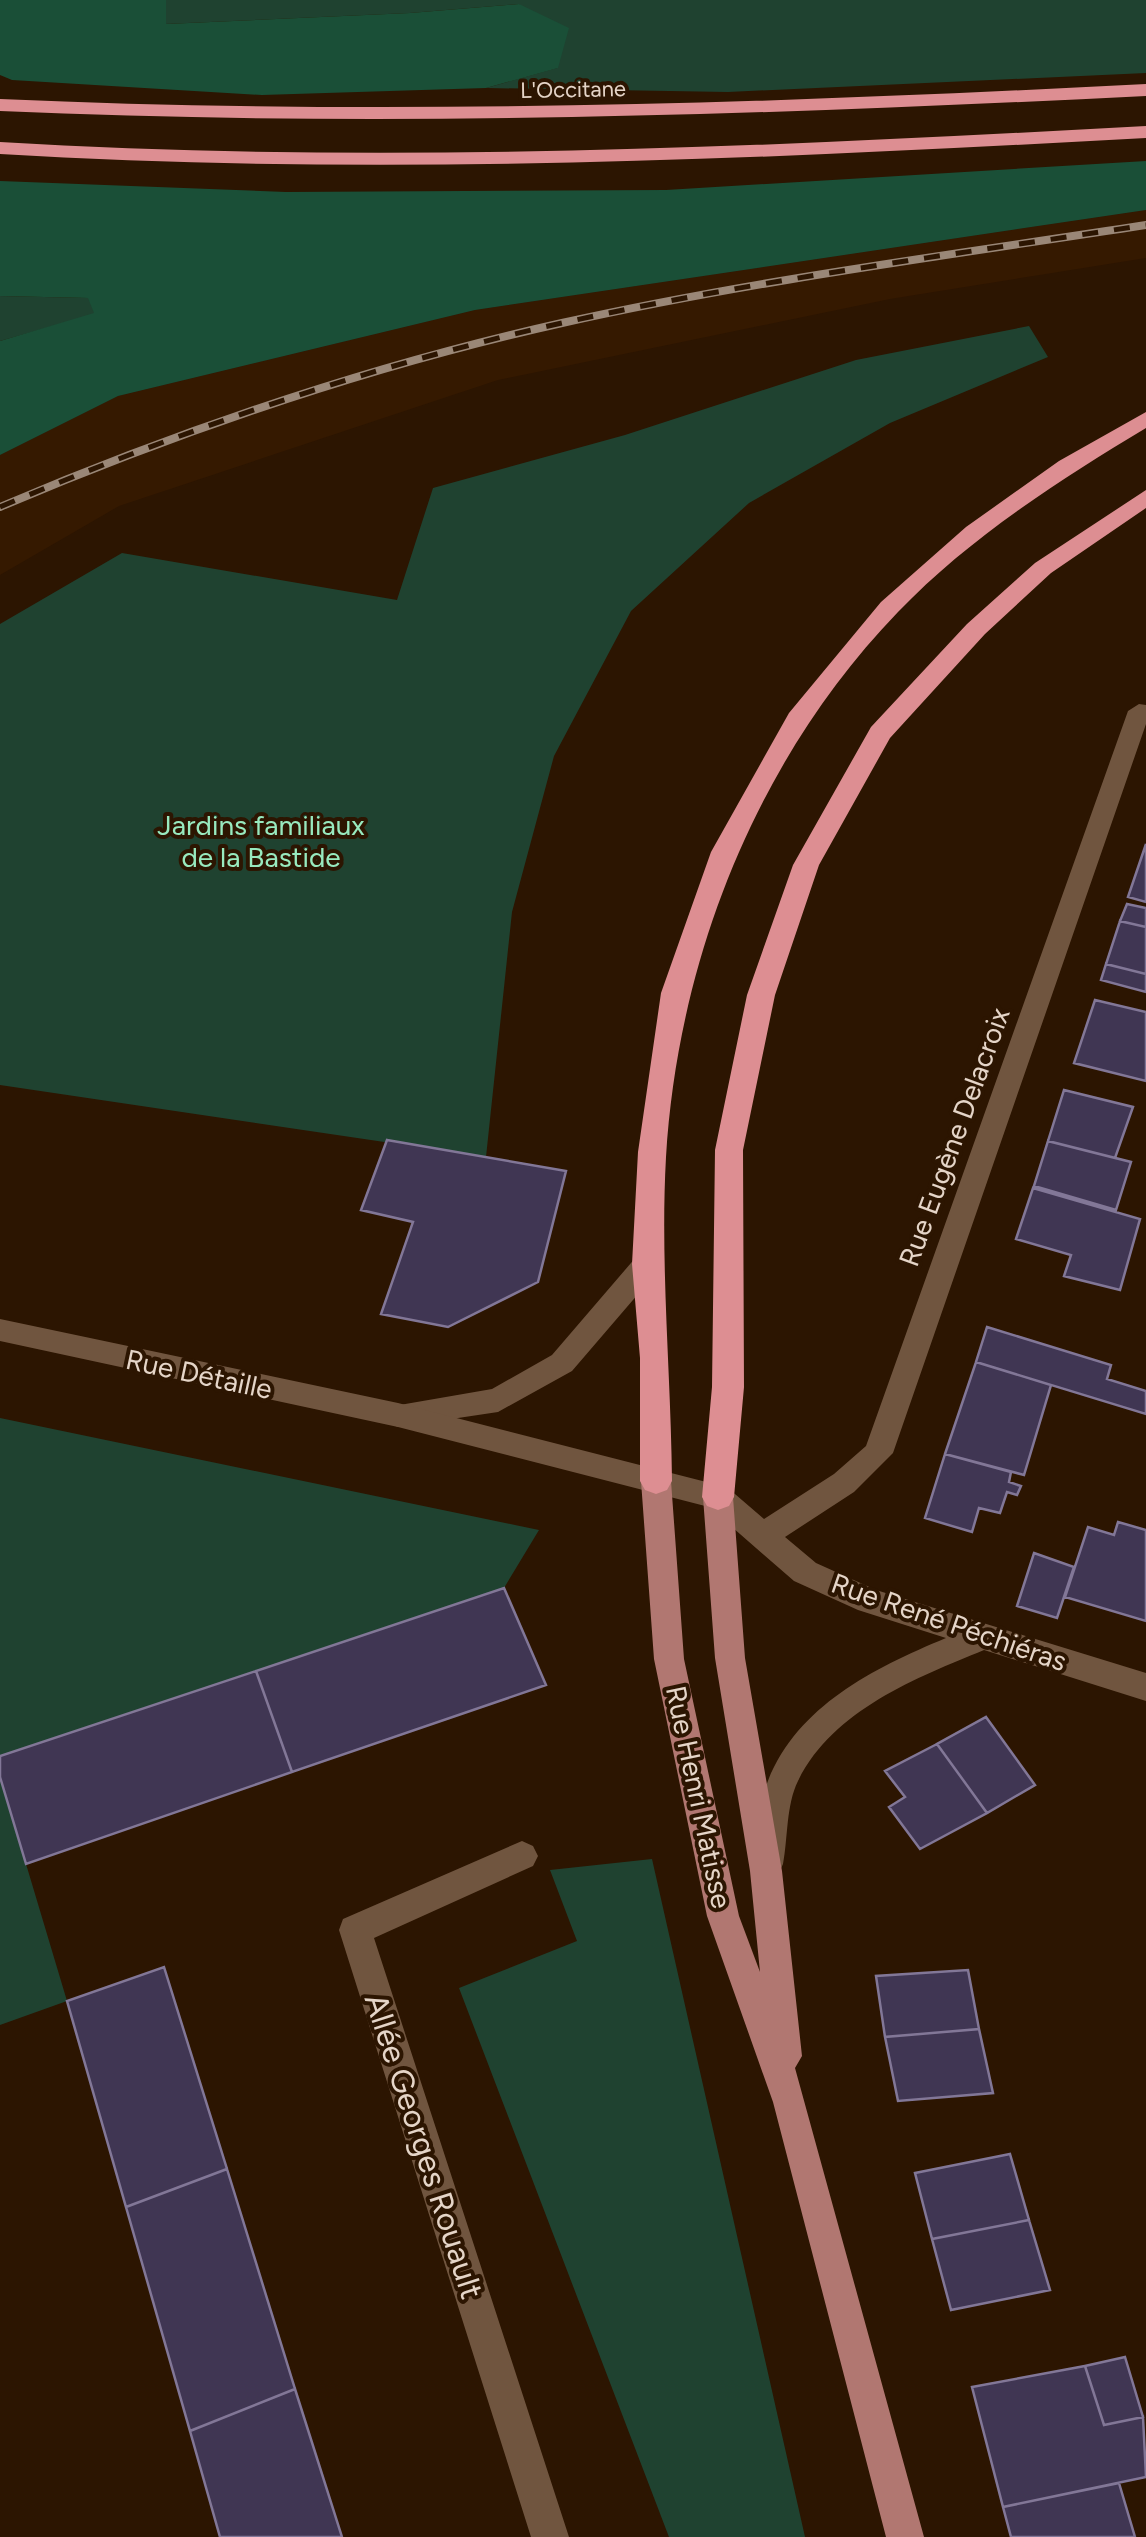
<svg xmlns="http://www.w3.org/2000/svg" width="1146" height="2537" font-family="Figtree,sans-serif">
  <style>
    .built { fill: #351900 }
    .green { fill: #1f4230 }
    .forest { fill: #1a4f37 }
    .building { fill: #403653; stroke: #827797; stroke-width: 2.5 }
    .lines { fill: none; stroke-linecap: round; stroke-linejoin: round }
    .service { fill: #70553f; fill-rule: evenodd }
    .minor { fill: #70553f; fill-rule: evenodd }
    .primary { fill: #b17771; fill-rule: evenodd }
    .motorway { fill: #dd8e92; fill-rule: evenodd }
    .rail-casing { stroke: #9a8777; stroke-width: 8 }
    .rail { stroke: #2c1501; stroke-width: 5; stroke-dasharray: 16; stroke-linecap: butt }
    .labels { text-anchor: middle; stroke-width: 8; stroke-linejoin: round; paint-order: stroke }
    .far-street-label { font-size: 22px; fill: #e5d5c8; stroke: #2c1501 }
    .park-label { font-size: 28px; fill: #98eabf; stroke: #2c1501 }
    .street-label { font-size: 28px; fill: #e5d5c8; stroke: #2c1501 }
    .near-street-label { font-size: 32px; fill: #e5d5c8; stroke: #2c1501 }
  </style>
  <rect width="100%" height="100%" fill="#2c1501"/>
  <!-- built -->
  <path class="built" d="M1146 210V258L890 299 498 380 119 506 0 575V455L118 396 475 310Z"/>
  <!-- green -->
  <path class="green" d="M166 0H1146V73L728 92 486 88 557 68 519 4 410 13 165 24Z
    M0 296 89 298 95 314 0 341Z
    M1029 326 1048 357 890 423 749 503 631 611 554 756 512 912 486 1157 0 1085V624L122 553 397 600 433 488 625 435 856 360Z
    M0 1418 539 1530 504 1588 0 1756Z
    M0 1777 67 2001 0 2025Z
    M652 1859 805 2537H669L459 1988 577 1941 550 1870Z"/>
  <!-- forest -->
  <path class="forest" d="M0 0H166V24L410 13 519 4 569 28 558 68 486 88 262 95 12 80 0 75Z
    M1146 161V210L475 310 118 396 0 455V341L94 313 88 298 0 296V181L286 192 666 190Z"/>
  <!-- building -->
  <path class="building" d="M1146 844V902L1128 897Z
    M1127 904 1146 908V927L1120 921Z
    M1120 921 1146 927V974L1106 964Z
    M1106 964 1146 974V992L1101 980Z
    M1095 1000 1146 1012V1081L1074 1063Z
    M1064 1090 1133 1107 1115 1158 1048 1141Z
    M387 1140 566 1171 538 1282 448 1327 381 1314 413 1222 361 1210Z
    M1048 1141 1131 1162 1116 1210 1034 1186Z
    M1033 1188 1140 1219 1120 1290 1064 1276 1071 1255 1016 1239Z
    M987 1327 1111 1365 1107 1379 1146 1391V1414L976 1362Z
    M976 1362 1051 1385 1024 1475 945 1454Z
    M945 1454 1011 1472 1009 1482 1021 1486 1017 1495 1007 1492 1000 1513 979 1508 972 1532 925 1518Z
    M1118 1522 1146 1530V1621L1065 1597 1088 1527 1114 1535Z
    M1034 1553 1074 1567 1057 1618 1017 1606Z
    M504 1588 546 1685 292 1772 256 1671Z
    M256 1671 292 1772 26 1864 0 1777V1756Z
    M986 1717 1035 1785 987 1813 937 1744Z
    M937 1744 987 1813 920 1849 889 1807 905 1797 885 1771Z
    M164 1967 227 2169 126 2207 67 2001Z
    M968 1970 979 2029 885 2037 876 1976Z
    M979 2029 993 2093 898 2101 885 2037Z
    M1010 2154 1029 2220 932 2239 915 2173Z
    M227 2169 295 2389 190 2431 126 2207Z
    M1029 2220 1050 2290 951 2310 932 2239Z
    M1125 2357 1143 2417 1104 2425 1085 2366Z
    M1085 2366 1104 2425 1143 2417 1146 2477 1003 2507 972 2387Z
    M295 2389 342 2537H220L190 2431Z
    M1119 2483 1135 2537H1011L1003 2507Z"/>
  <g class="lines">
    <!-- service -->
    <path class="service" d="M647 1253 657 1256 661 1264 657 1272 572 1371 498 1412 398 1427 388 1423 384 1415 388 1407 492 1389 552 1355 637 1256Z
      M522 1841 533 1846 538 1856 533 1866 374 1938 569 2537H531L339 1930 343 1919Z"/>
    <!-- minor -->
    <path class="minor" d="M1139 704 1146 705V724L893 1453 854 1492 785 1537 816 1563 876 1590 1146 1673V1701L984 1650C916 1678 833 1710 798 1781 786 1805 788 1838 783 1864L778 1875 767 1879 756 1875C748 1859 755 1839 757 1822 772 1720 859 1674 946 1638L858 1610 794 1581 709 1507 398 1427 0 1341V1319L398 1403 718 1485 728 1488 764 1519 834 1474 866 1446 1128 711Z"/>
    <!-- primary -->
    <path class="primary" d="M656 1469 666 1472 671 1481 684 1659 739 1916 760 1972 750 1871 715 1658 703 1497 708 1488 718 1485 728 1488 733 1497 745 1658 782 1871 802 2056 795 2068 924 2537H886L773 2102 707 1916 654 1659 641 1481 646 1472Z"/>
    <!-- motorway -->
    <path class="motorway" d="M1146 84V96C764 115 383 128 0 111V99C383 116 764 104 1146 84Z
      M1146 126V138C763 159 383 177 0 154V142C383 165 763 147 1146 126Z
      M1146 412V428C1058 481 969 538 898 612 758 757 678 957 666 1157 660 1265 671 1373 672 1481L667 1490 656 1494 645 1490 640 1481V1358L632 1264 638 1152 661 993 711 852 789 713 881 602 966 527 1059 461Z
      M1146 490V508L1051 573 985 634 890 738 819 865 775 995 743 1150 744 1387 734 1497 729 1506 718 1510 707 1506 702 1497 712 1387 715 1150 747 995 793 865 871 727 967 624 1035 563Z"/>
    <!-- rail casing -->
    <g class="rail-casing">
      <path id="rail" d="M0 507C182 430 369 366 562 323 755 280 951 255 1146 225"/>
    </g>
    <!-- rail -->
    <use href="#rail" class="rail"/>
  </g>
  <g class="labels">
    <!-- far-street labels -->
    <g class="far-street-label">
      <text transform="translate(573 89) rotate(-1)" y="8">L'Occitane</text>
    </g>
    <!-- park labels -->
    <g class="park-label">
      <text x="261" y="835">Jardins familiaux<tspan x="261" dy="32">de la Bastide</tspan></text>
    </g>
    <!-- street labels -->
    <g class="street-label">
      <text transform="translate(954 1137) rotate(-70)" y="10">Rue Eugène Delacroix</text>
      <text transform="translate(199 1374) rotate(12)" y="10">Rue Détaille</text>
      <text transform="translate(949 1622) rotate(19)" y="10">Rue René Péchiéras</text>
      <text transform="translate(699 1797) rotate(78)" y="10">Rue Henri Matisse</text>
    </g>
    <!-- near-street labels -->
    <g class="near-street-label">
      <text transform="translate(424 2146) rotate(72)" y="11">Allée Georges Rouault</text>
    </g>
  </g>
</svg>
